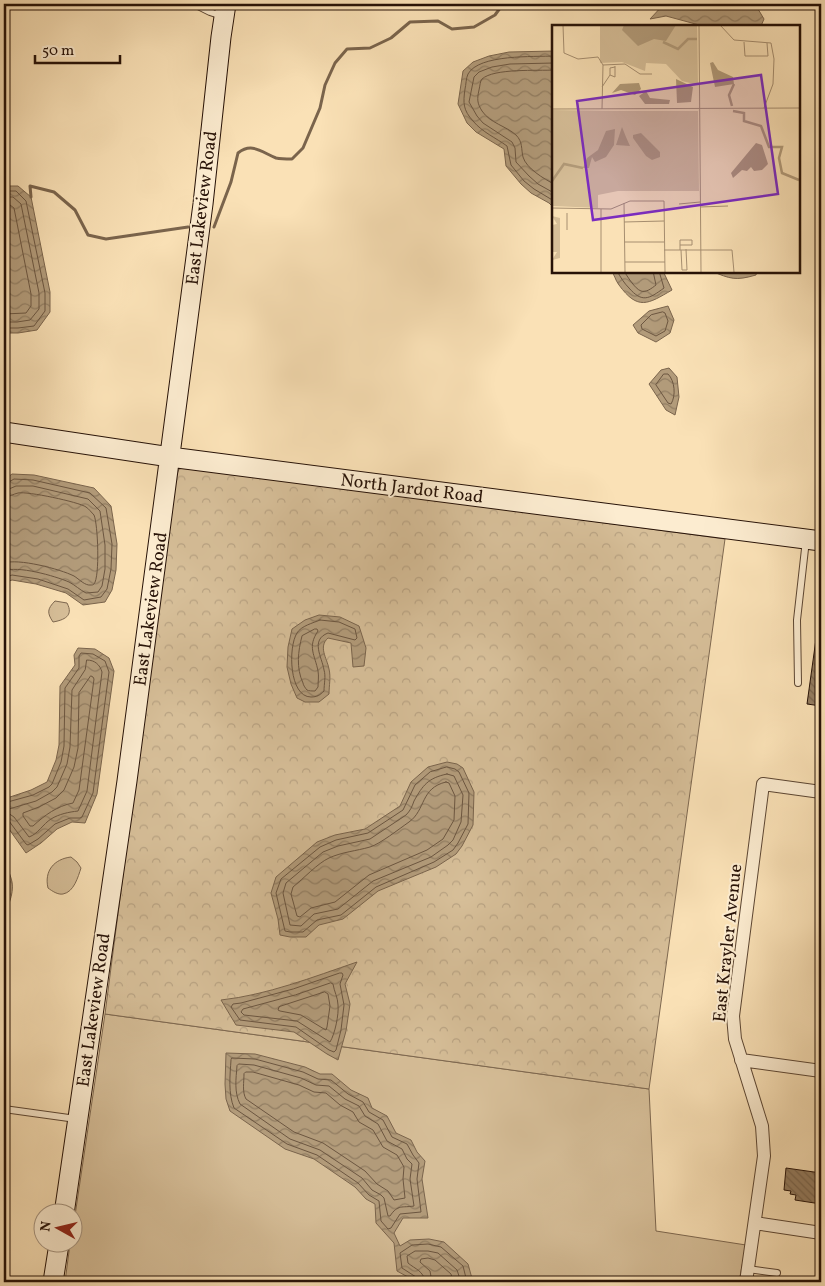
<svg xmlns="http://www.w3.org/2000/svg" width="825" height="1286" font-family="Vollkorn,serif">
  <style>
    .grass { fill: #d6be98; stroke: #7e6850 }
    .forest { fill: url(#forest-crowns); stroke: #7e6850 }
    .water { fill: url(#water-waves); stroke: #7a644c }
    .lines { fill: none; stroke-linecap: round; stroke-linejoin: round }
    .shore { stroke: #6c5640; stroke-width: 1 }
    .stream { stroke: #7a644c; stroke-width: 3 }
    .building { fill: url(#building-back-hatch); stroke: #271207 }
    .lane-casing { stroke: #5c4633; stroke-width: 8 }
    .street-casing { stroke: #5c4633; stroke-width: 14 }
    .secondary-casing { stroke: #271207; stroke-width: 21 }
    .lane { stroke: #fcecd0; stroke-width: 6 }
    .street { stroke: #fcecd0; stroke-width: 12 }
    .secondary { stroke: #fcecd0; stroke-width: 19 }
    .labels { text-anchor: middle; stroke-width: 4; stroke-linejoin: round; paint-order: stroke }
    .street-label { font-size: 18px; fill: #271207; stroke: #fcecd0 }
    .inset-river { fill: none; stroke: #b29b7a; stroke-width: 2.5 }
    .inset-road { fill: none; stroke: #a68e70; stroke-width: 1 }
    .view { fill: #7b2cbf; fill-opacity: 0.15; stroke: #7b2cbf; stroke-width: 2.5 }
    .inset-edge { fill: none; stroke: #271207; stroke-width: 2.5 }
  </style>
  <defs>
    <pattern id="forest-crowns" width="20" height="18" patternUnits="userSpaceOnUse" patternTransform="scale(1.25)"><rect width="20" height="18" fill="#d6be98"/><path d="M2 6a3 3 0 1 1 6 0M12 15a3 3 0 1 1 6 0" fill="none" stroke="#b8a282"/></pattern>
    <pattern id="water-waves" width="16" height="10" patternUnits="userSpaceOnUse" patternTransform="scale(1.25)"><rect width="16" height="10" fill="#b29b7a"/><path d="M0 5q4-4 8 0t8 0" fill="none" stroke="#917d62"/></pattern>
    <pattern id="building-back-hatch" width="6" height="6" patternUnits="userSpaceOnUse" patternTransform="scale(1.25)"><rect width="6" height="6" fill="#957e62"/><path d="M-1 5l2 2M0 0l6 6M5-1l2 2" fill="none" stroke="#7a664f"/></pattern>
  </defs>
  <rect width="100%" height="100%" fill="#fae1b6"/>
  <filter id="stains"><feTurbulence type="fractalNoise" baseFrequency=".004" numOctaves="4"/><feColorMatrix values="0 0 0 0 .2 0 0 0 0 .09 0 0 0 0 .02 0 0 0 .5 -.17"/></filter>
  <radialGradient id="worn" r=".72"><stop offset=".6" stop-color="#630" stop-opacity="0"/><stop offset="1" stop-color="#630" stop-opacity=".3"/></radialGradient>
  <!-- grass -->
  <path class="grass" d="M55 601 67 603C74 616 64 620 53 622 47 613 47 609 55 601Z
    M71 857 77 862 81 868C78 877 74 892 63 894 58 895 52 891 48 888 44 871 54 859 71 857Z
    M105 1014 649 1089 656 1231 746 1245 739 1282H65L70 1244H72L73 1229Z"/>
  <!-- forest -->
  <path class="forest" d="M190 467 725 539 649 1089 105 1014 174 482 179 469Z"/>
  <!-- water -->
  <path class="water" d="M664 4H755L764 19 761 26H703L666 16 650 19Z
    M554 51V208L549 203 531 193 521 184 506 166 504 149 476 132 467 123 458 104 463 71 473 62 489 56 509 52Z
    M4 186H18L31 197 50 292V312L37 330 18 333H4Z
    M611 271H663L672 290C648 304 638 311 619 285 615 280 615 275 611 271Z
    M711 271H757L756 275C735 281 731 279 711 271Z
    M668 306 674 320 670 333 656 342 638 333 633 325 649 311Z
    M669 368 677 377 679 397 675 415 666 410 649 384 661 370Z
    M12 474 34 475 94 488 111 506 117 544 116 570 112 590 105 602 83 605 66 593 36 584 12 580 4 583V480Z
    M319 615 340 617 359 626 366 648 364 666 353 667 351 643 328 638C318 647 327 658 329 669 331 677 329 686 329 694L319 702H305L297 698 291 684 287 667 288 647 292 629 305 620Z
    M78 648 95 649 109 658 114 671 97 794 85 823 72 822 57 829 41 843 26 853 4 822V799L31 790 47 782 56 760 59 745 60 686 75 665 74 655Z
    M447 762 457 764 463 768 474 792 473 825 462 846 456 854 436 867 378 891 343 919 319 925 306 937H290L280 935 278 919 271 893 276 877 317 842 335 835 365 829 400 806 411 782 428 767Z
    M4 863C6 868 10 873 11 878 15 889 10 904 4 913Z
    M357 962 345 984 350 1004 346 1031 338 1060 327 1054 294 1032 236 1025 221 1000C267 995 313 977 357 962Z
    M226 1053 255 1054 305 1067 320 1074H332L351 1090 368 1098 372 1108 387 1116 396 1133 411 1140 417 1152 425 1161 422 1179 428 1218H403L394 1233 400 1246 410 1240 429 1239 444 1242 468 1264 473 1282H417L397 1271 394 1243 376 1223 375 1204 366 1199 355 1187 314 1159 285 1149 230 1111 226 1099 225 1084Z"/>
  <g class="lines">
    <!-- shore -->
    <path class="shore" d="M554 56C534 57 479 54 468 74 466 78 466 85 465 89 463 103 463 110 473 121 482 132 496 138 507 146L511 165 524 181 534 189 554 201
      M554 63 510 64 492 67 479 72 474 77 469 102 477 116 483 123 512 142 515 148 516 162 529 176 538 184 554 193
      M554 70C538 71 494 68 482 79 480 81 480 86 479 90 477 99 477 103 482 111 490 123 506 126 516 135 523 142 521 149 523 157 526 168 544 179 554 184
      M4 191H16L26 201 45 293V311L34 326 18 328H4
      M4 197H13L21 204 39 293V309L30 320 17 322H4
      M4 204 10 205 14 208 31 294V306L26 313 4 314
      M617 271C621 278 624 283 629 288 642 303 649 299 664 288L659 271
      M624 271C627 276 635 289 641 291 646 293 652 288 656 285L653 271
      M663 312 665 313 668 321 665 331 656 336 642 329 641 325 651 315Z
      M664 374H668C675 381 676 396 671 404L668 403 656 385Z
      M4 484 7 483 14 479 33 480 90 493 106 508 112 544 111 569 107 589 101 597 84 600 68 589 38 579 12 575 4 578
      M4 490 9 489 16 486H33L88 499 100 511 105 545V569L102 586 98 592 86 593C80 590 75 585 69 582 55 576 17 565 4 571
      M4 497C10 497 13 494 18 493 27 491 79 502 86 507 88 508 92 513 94 515 98 524 100 577 94 584 93 585 92 585 91 585 85 586 79 579 74 576 60 569 18 558 4 563
      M320 620 339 622 355 629 357 638 355 640 328 633C310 640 322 657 324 670 326 676 324 684 324 691 320 695 317 697 311 697 289 697 288 647 297 633 301 626 313 623 320 620Z
      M315 629H317L318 631C307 647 315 655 318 671 319 676 318 682 318 687L315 691C313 691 308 691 307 690 306 689 303 685 303 683 296 668 298 651 302 636Z
      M87 660C95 660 100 665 102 672L87 791 78 811C69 812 59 814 51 819 43 824 38 834 29 837L14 817 8 813 7 811 9 809 36 801 52 792 57 787 67 764 70 747 72 690 85 670Z
      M91 676 93 677 94 679 79 790 73 803C57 806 45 815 33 826H30L23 816V813L39 807 56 798 64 790 74 767 78 748 79 693Z
      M447 767 455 769 459 772 469 793 468 824 458 843 453 850 434 862 376 887 341 915 317 920 303 932H290L285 931 276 893 281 879 320 847 336 840 368 833 403 810 415 785 430 772Z
      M447 774 454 776 463 795 461 822 453 840 448 845 431 857 373 881 338 909 314 914 301 926 290 925 283 893 286 883 323 852 338 846 370 839 406 815C410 811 412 807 414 801 423 785 428 778 447 774Z
      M446 782 449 783 455 796 454 820 443 839 427 850 369 875 335 902 311 908 300 917 297 916 291 894 293 887C303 879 318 863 329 858 342 852 356 851 370 847 380 844 399 829 409 822 426 810 420 788 446 782Z
      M4 803 33 795 49 787 52 784 61 762 64 746 65 688 79 668V656L81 653 93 654 105 661 109 672 93 793 82 817 80 818H70L55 824 38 839 28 845 26 844 9 821 4 820
      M340 973H342L343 975 340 984 344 1005 341 1030 336 1050 334 1052 329 1050 296 1027 240 1020 231 1007 233 1004 241 1003 293 989Z
      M331 983 333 984C334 991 338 998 338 1005 339 1014 335 1034 330 1042L297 1021 244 1015 241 1012 243 1009 295 995Z
      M325 992 328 994 330 1006 327 1027 326 1030 324 1029 301 1015 280 1011 278 1010 279 1007Z
      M232 1058 255 1059 303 1072 318 1079 331 1080 348 1094 363 1102 369 1112 383 1120 392 1137 407 1144 413 1155 419 1163 417 1179 421 1212 400 1214 391 1228 388 1229 381 1221 379 1201 369 1195 358 1183 317 1155 287 1144 234 1108C228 1093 230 1076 231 1060Z
      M239 1064 254 1065 301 1078 316 1085 329 1086 345 1099 359 1106 365 1116 378 1124 387 1141 402 1149 407 1159 412 1164 410 1179 414 1206C402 1208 398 1204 390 1216H388L384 1198 381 1195 372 1190 362 1178 320 1150 290 1139 240 1104C234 1092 236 1079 237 1066Z
      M246 1072H253L299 1085 314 1092 326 1093 340 1105 353 1112 359 1122 373 1130 383 1147 397 1155 404 1167 403 1179 405 1198 394 1200 388 1191 377 1184 365 1171 323 1143 294 1132 246 1099C242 1092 244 1082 244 1074Z
      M418 1282 416 1277 402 1268 400 1253 412 1245 428 1244 441 1247 463 1266 467 1282
      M425 1282C424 1271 415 1269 408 1263L407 1256 415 1251H428L438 1253 457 1270 461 1282
      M432 1282 430 1271 420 1262 421 1259 428 1258 435 1260 451 1274 453 1282"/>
    <!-- stream -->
    <path class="stream" d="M31 197 30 186 54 192 75 210 88 235 106 239 188 227
      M214 227 231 182 238 153C252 142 261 152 276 158 281 159 287 159 292 159L303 148 320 108 325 85 335 63 347 49 370 48 391 38 410 22 438 21 452 29 474 27 495 15 503 4"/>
  </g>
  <!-- building -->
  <path class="building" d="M816 639H821V706L807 704Z
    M786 1168 821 1173V1204L795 1200 796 1195 790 1194 791 1191 784 1190Z"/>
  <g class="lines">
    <!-- lane casing -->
    <g class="lane-casing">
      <path id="lane" d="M194 4 210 12 222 16
        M798 683 797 620 806 540
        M4 1109 76 1119
        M748 1269 777 1273"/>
    </g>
    <!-- street casing -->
    <g class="street-casing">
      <path id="street" d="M741 1060 821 1071
        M755 1223 821 1233
        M746 1282 764 1156 762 1126 735 1039 733 1016 763 784 821 792"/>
    </g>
    <!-- secondary casing -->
    <g class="secondary-casing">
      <path id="secondary" d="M4 432 170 457 821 541
        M64 1214 127 781 203 204 221 37 226 4
        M53 1282 59 1244"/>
    </g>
    <!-- lane -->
    <use href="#lane" class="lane"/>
    <!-- street -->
    <use href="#street" class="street"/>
    <!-- secondary -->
    <use href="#secondary" class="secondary"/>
  </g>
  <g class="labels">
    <!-- street labels -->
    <g class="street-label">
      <text transform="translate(201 208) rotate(-83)" y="6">East Lakeview Road</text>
      <text transform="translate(412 488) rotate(7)" y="6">North Jardot Road</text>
      <text transform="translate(150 609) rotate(-82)" y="6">East Lakeview Road</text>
      <text transform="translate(727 943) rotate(-84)" y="6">East Krayler Avenue</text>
      <text transform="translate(93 1010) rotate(-82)" y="6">East Lakeview Road</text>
    </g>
  </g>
  <!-- overview -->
  <g transform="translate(552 25)">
    <rect width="248" height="248" fill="#fae1b6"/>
    <path d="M48 0H145L146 60 130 56 114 39 94 38 93 46 70 37 48 38ZM0 85 66 86V166L46 170V183L0 181ZM0 191 8 193V233L0 235 5 227H0V200L5 199Z" fill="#d6be98"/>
    <path d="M66 86H146L147 166H66Z" fill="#d6be98"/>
    <path d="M72 0H124L114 16 102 14 86 21 70 5ZM161 37 166 45 181 52 182 59 163 62 158 38ZM124 54 141 62 139 77 125 78ZM87 58 89 64 83 70 69 65 60 68 68 59ZM94 66 98 73 118 75 117 79H93L87 71ZM70 102 74 112 78 121 64 120ZM63 104 62 120 54 132 43 137 40 132 37 143H31L35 133 46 125 54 106ZM89 108 108 127V132L100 135 94 131 81 113V110ZM204 118 210 120 216 139 210 145 202 146 199 142 195 146 190 145 181 153 179 148Z" fill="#b29b7a"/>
    <path class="inset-river" d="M111 17 126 24 136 14H145M180 81 177 70 182 59M181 86 192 88V96L209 101 217 122H230L227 133 230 148 247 155M0 156 12 139 31 143"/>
    <path class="inset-road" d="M11 0 12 28 26 34 46 32 51 40M147 0 149 247M168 0 182 15 219 18 222 34 221 59 212 83M192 17 193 31H216L215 18M58 50 63 52V41M50 62 58 50V43L63 42M0 84 248 83M50 84 51 40 73 39 88 49H100M72 178 73 247M127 179 148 177M148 182 176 181M0 183 59 184 78 176H112L113 247M49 184V247M15 188V205M72 197 112 196M72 217H112M112 225H180L182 247M128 225V215H140V220H128M129 225 130 245H135L134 224M73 237H113"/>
    <path class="view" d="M209 50 226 169 41 195 25 76Z"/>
    <rect width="248" height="248" class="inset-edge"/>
  </g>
  <!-- margin -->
  <rect width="825" height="1286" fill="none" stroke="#fae1b6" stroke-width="20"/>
  <rect x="5" y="5" width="815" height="1276" fill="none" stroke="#271207" stroke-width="2.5"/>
  <rect x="10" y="10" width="805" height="1266" fill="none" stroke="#271207"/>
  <!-- north arrow -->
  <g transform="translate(58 1228) rotate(278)"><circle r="24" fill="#fcecd0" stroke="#a79580"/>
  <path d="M0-4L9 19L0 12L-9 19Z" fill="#8f2418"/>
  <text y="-8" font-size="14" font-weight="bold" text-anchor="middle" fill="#271207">N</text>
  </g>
  <!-- scale -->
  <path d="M35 55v8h85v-8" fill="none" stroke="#271207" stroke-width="2.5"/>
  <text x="42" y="55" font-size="15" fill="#271207" stroke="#fcecd0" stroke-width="4" paint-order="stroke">50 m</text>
  <rect width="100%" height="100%" filter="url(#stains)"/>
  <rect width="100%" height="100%" fill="url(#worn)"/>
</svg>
